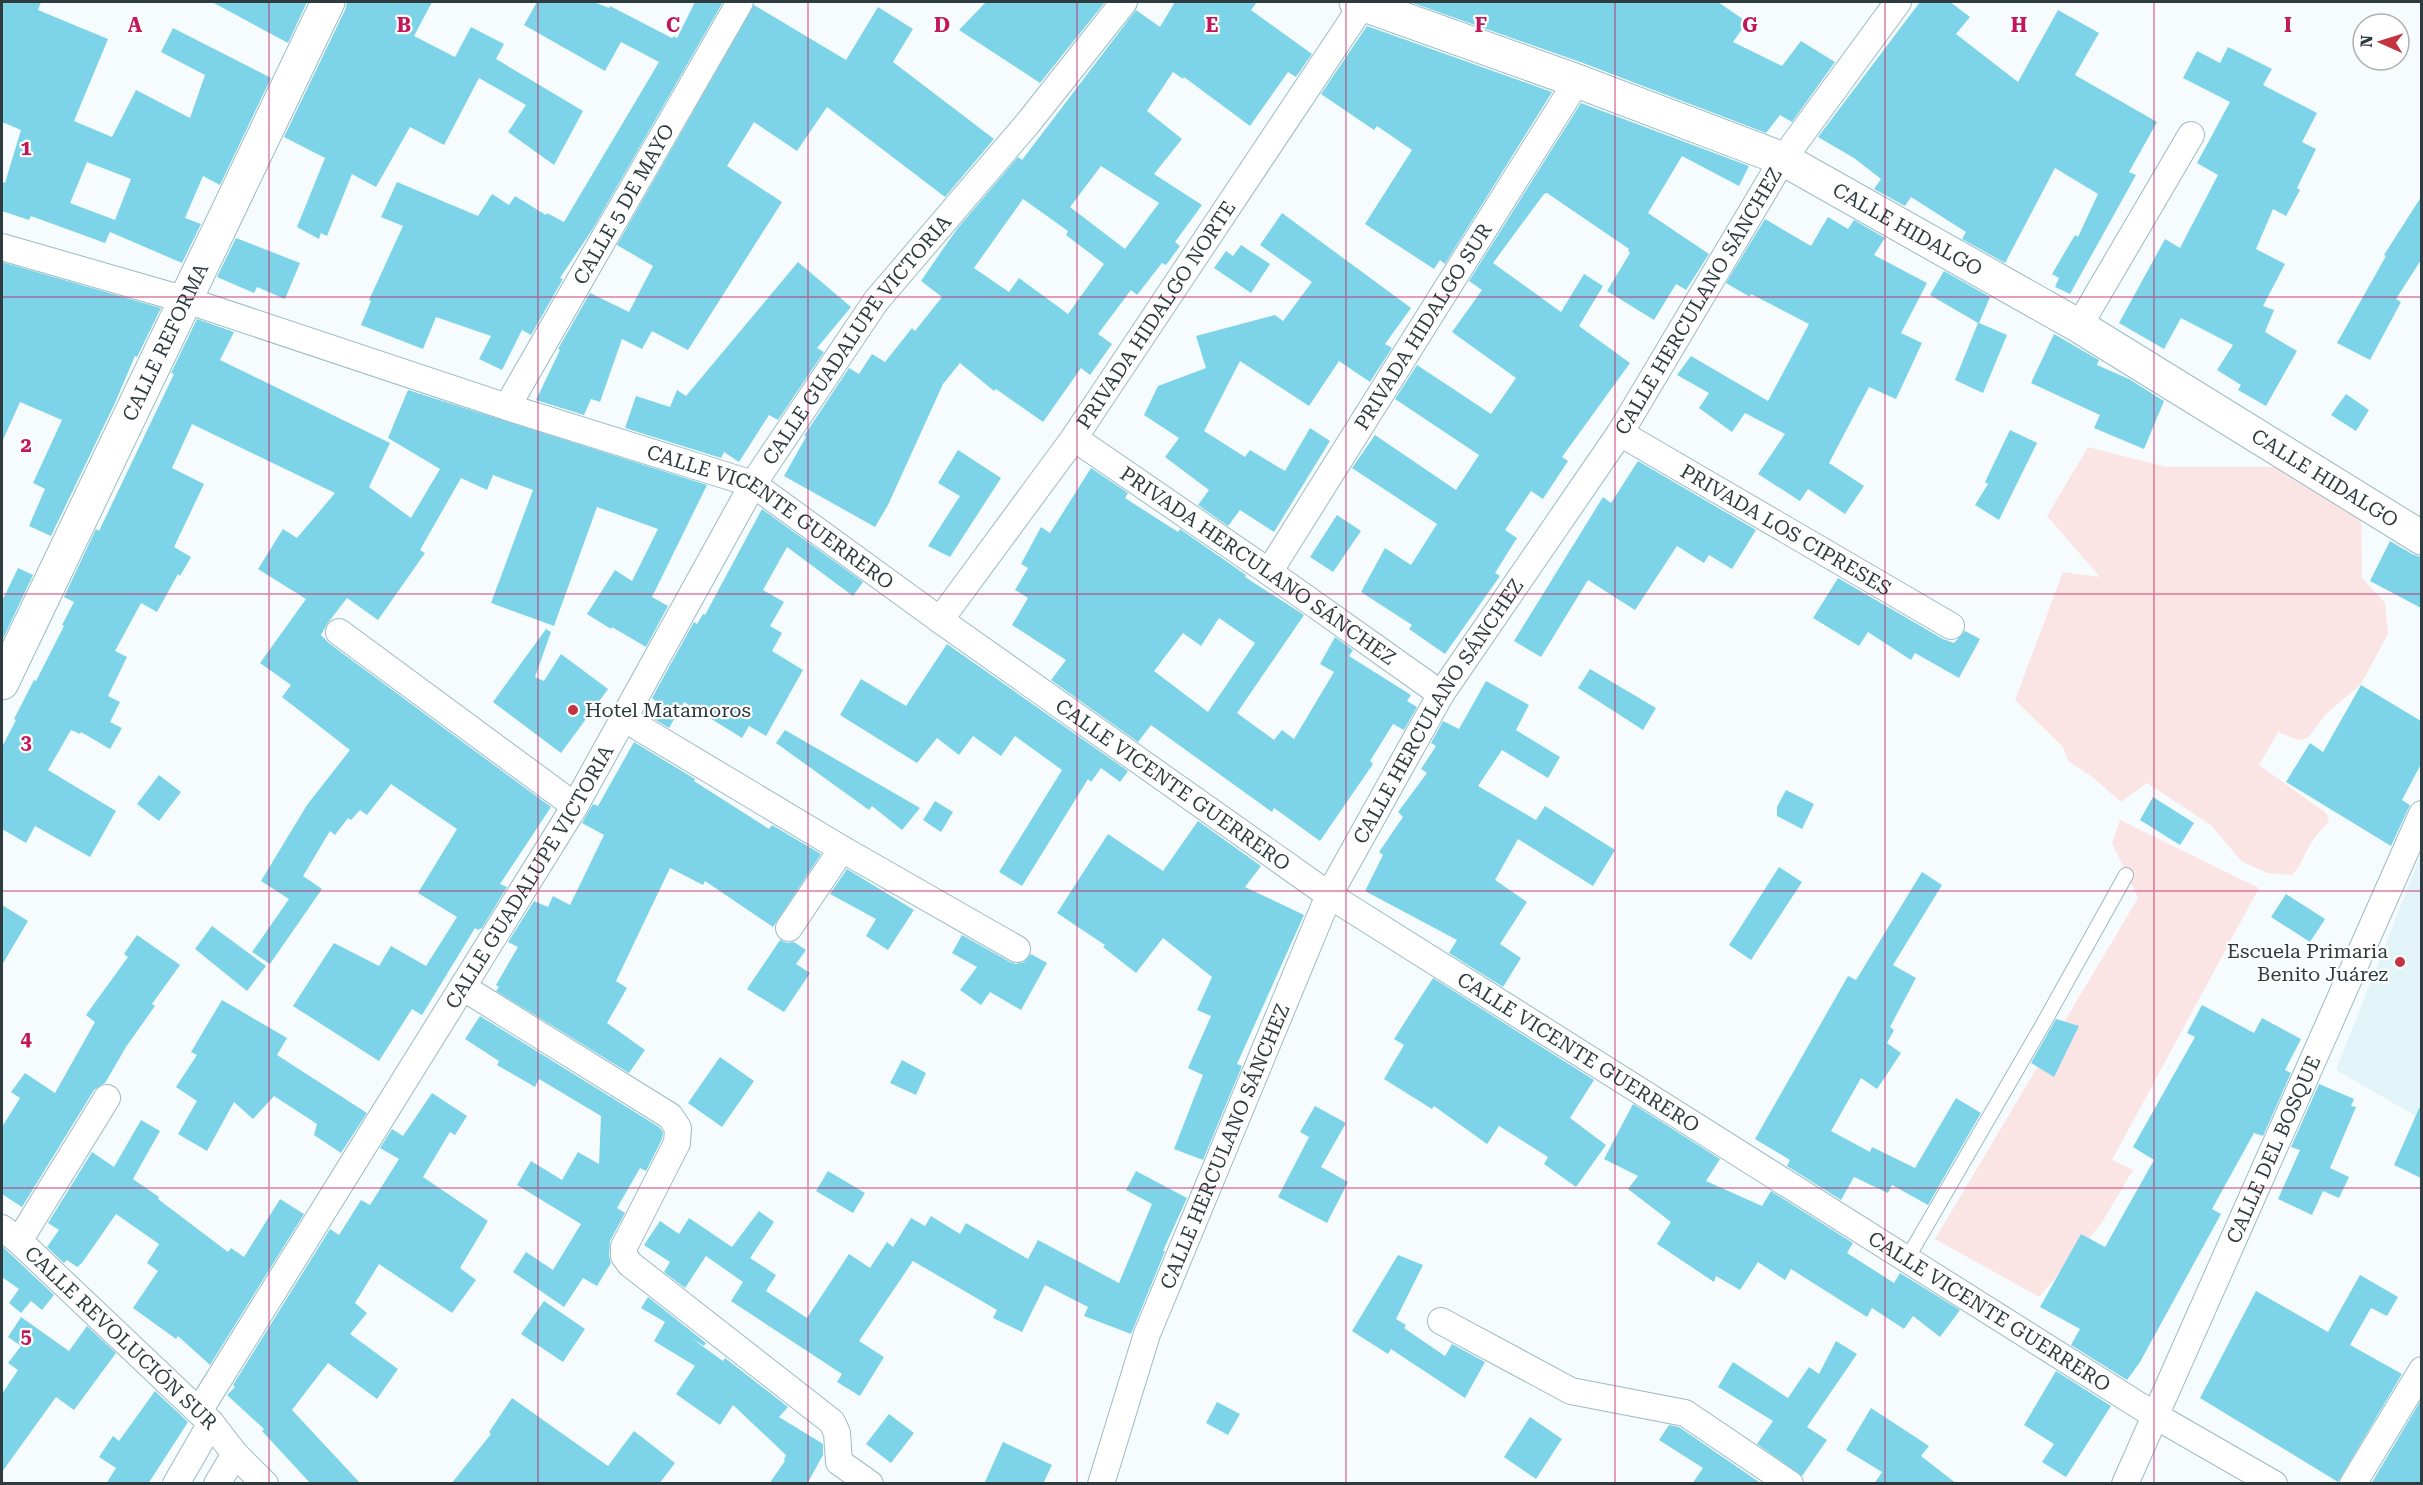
<svg xmlns="http://www.w3.org/2000/svg" width="2423" height="1485" font-family="'Roboto Serif',serif">
  <style>
    .built { fill: #e3f4f8 }
    .green { fill: #fbe5e4 }
    .building { fill: #7dd4e8; fill-rule: evenodd }
    .lines { fill: none; stroke-linecap: round; stroke-linejoin: round }
    .lane-casing { stroke: #9bbbc3; stroke-width: 16 }
    .street-casing { stroke: #9bbbc3; stroke-width: 28 }
    .secondary-casing { stroke: #9bbbc3; stroke-width: 35 }
    .lane { stroke: #fff; stroke-width: 14 }
    .street { stroke: #fff; stroke-width: 26 }
    .secondary { stroke: #fff; stroke-width: 33 }
    .grid { fill: none; stroke: #c2185b; stroke-width: 1.5; stroke-opacity: 0.55 }
    .poi-dot { fill: #c33340; stroke: #fff; stroke-width: 2 }
    .labels { text-anchor: middle; stroke-width: 4.5; stroke-linejoin: round; paint-order: stroke }
    .street-label { font-size: 20px; fill: #2f3c3f; stroke: #fff }
    .poi-label { font-size: 20px; fill: #2f3c3f; stroke: #fff; text-anchor: start }
    .grid-label { font-size: 20px; text-anchor: middle; font-weight: bold; fill: #c2185b; stroke: #fff; stroke-width: 4.5; stroke-linejoin: round; paint-order: stroke }
  </style>
  <rect width="100%" height="100%" fill="#f6fcfe"/>
  <!-- built -->
  <path class="built" d="M2421 854V1119L2336 1070Z"/>
  <!-- green -->
  <path class="green" d="M2088 447 2166 467H2288L2361 512 2362 578 2385 603 2388 634 2361 684 2326 714 2308 738 2298 740 2278 732 2259 765 2326 813 2329 822C2322 829 2315 836 2310 845 2303 856 2301 866 2292 875L2267 873 2241 861 2212 826 2147 783 2121 802 2091 776 2068 761 2063 747 2015 700 2063 572 2100 577 2047 516Z
    M2120 820 2259 888 2112 1160 2133 1170 2101 1224 2039 1297 1935 1239 2138 898 2112 843Z"/>
  <!-- building -->
  <path class="building" d="M2 2H41L38 10 108 39 74 121 112 137 136 90 190 118 205 75 161 52 173 28 271 78 220 185 203 176 185 218 201 224 182 263 110 232 105 243 31 216 29 220 2 211V182L5 183 21 130 2 122ZM87 162 131 179 115 220 70 203Z
    M212 2H307L288 43Z
    M347 2H432L414 36 455 57 471 27 504 44 496 59 583 111 554 165 508 132 526 105 479 78 444 145 410 127 376 187 352 174 327 236 321 233 319 239 297 227 325 158 284 137 345 10Z
    M537 2H594L609 8 610 6 672 38 674 36 677 38 695 2H723L592 230 560 278 563 279 531 335 522 330 502 370 479 359 491 336 436 317 423 349 361 325 371 301 369 300 403 226 381 217 397 182 478 216 492 194 509 205 515 196 546 215 547 213 564 222 659 62 621 42 605 71 524 25Z
    M986 2H1105L1040 83 959 30Z
    M1175 2H1257L1251 10 1312 54 1296 77 1288 72 1250 126 1184 77 1183 79 1173 72 1147 111 1182 139 1154 174 1202 205 1175 242 1180 246 1166 265 1162 263 1137 295 1131 290 1098 334 1112 344 1090 375 1081 368 1043 422 996 389 994 391 960 363 943 384 888 505 875 527 784 476 806 437 804 436 849 368 859 374 872 354 885 362 912 328 915 331 942 297 921 281 943 249 957 229 1018 157 1022 160 1136 10 1160 27ZM1101 166 1159 203 1125 249 1070 207ZM1023 199 1068 231 1066 235 1104 264 1068 314 1019 278 1009 292 974 268Z
    M1410 2H1718L1747 22 1733 42 1782 66 1801 41 1835 62 1792 122 1780 115 1766 133 1583 63Z
    M1920 2H1950L1970 17 1956 34 2018 82 2058 10 2099 33 2075 75 2157 122 2129 172 2136 175 2070 294 2055 287 2059 278 2052 274 2075 235 2078 237 2098 194 2055 168 2005 263 1962 239 1966 232 1911 197 1905 206 1874 189 1881 179 1854 158 1818 137Z
    M754 5 846 60 878 7 913 29 893 62 994 139 945 197 827 107 797 151 754 122 727 166 782 202 688 350 652 331 642 349 622 339 600 402 591 399 584 415 536 400 560 350 558 349 590 293 629 312 653 266 617 245Z
    M1367 26 1552 92 1445 264 1440 260 1434 269 1365 224 1412 150 1377 126 1374 130 1321 94Z
    M2228 47 2272 69 2263 85 2317 113 2302 142 2316 149 2297 188 2300 190 2286 216 2273 209 2256 249 2285 264 2263 306 2274 310 2265 332 2297 351 2266 406 2238 390 2241 385 2217 370 2233 345 2181 318 2164 349 2119 323 2165 239 2180 248 2218 175 2197 163 2230 102 2183 78 2197 51 2220 63Z
    M1581 103 1749 166 1739 186 1682 156 1648 213 1709 254 1686 290 1676 284 1654 320 1607 291 1630 253 1628 251 1629 249 1547 193 1544 194 1493 263 1561 312 1584 274 1603 286 1579 326 1630 363 1562 457 1568 461 1543 499 1531 491 1505 530 1517 538 1495 573 1500 576 1445 654 1409 629 1412 625 1361 592 1385 548 1411 565 1437 524 1352 468 1375 435 1456 490 1479 455 1395 399 1417 365 1491 414 1516 378 1452 332 1482 290 1469 281Z
    M2421 197V260L2396 299 2401 302 2370 360 2337 343 2386 256 2384 255Z
    M1282 213 1411 308 1385 344 1392 348 1370 382 1339 361 1309 406 1240 361 1204 431 1245 457 1250 450 1285 471 1310 428 1330 441 1274 532 1240 510 1228 526 1198 505 1209 490 1165 457 1179 438 1144 415 1158 386 1206 368 1196 336 1275 315 1283 321 1312 282 1260 245Z
    M1828 217 1848 229 1854 220 1885 238 1874 255 1927 283 1901 333 1922 343 1896 399 1869 387 1829 463 1864 486 1845 514 1808 489 1800 501 1758 474 1785 434 1745 413 1732 432 1699 408 1709 393 1677 375 1691 356 1768 401 1809 324 1751 294 1750 297 1726 283 1765 219 1811 246Z
    M236 238 300 263 285 299 257 287 254 293 217 277Z
    M1241 245 1270 264 1251 293 1214 268 1226 251 1233 256Z
    M2 262 161 308 137 357 135 356 114 405 51 536 29 526 45 489 33 483 62 420 20 402 2 442Z
    M798 262 851 307 817 348 824 352 778 420 769 415 739 462 724 452 721 458 625 428 636 396 670 407 677 390 686 396Z
    M1944 271 1990 297 1979 323 2007 335 1983 393 1955 380 1978 323 1930 295Z
    M197 319 234 332 220 360 390 443 369 487 411 518 440 469 388 438 408 390 707 485 652 597 668 606 646 647 612 627 611 629 587 614 615 570 632 581 658 529 597 507 554 626 491 603 533 490 493 475 487 490 461 478 420 550 425 553 378 620 347 598 327 624 321 635 330 644 551 807 500 884 507 887 482 928 478 930 475 928 422 1015 412 1009 379 1061 293 1006 334 943 379 966 391 946 426 966 457 917 418 893 457 829 391 784 367 815 360 810 351 820 348 818 335 835 330 831 303 876 322 889 270 964 252 952 289 899 261 881 307 805 350 750 282 697 291 685 260 663 306 599 258 569 283 529 297 538 335 493 192 424 172 468 204 484 174 547 191 557 180 576 178 574 157 612 141 603 115 651 127 657 108 696 120 702 110 722 122 728 110 749 81 732 80 734 71 730 48 770 116 811 90 857 35 826 26 843 2 829V747L16 720 14 719 34 680 36 681 64 626 62 625 74 602 64 597 96 529 99 531 174 374 171 373Z
    M2054 334 2099 360 2097 365 2129 379 2164 401 2144 449 2094 428 2100 415 2031 383Z
    M2346 394 2369 410 2356 431 2331 415Z
    M2010 430 2037 443 1999 520 1975 505 1988 484 1985 482Z
    M958 450 1001 478 950 557 928 546 960 496 938 483Z
    M1638 461 1756 530 1732 569 1709 555 1704 563 1677 546 1635 610 1588 580 1541 657 1514 641 1603 497 1611 503Z
    M1091 468 1128 493 1125 498 1178 532 1180 529 1246 575 1245 577 1304 615 1237 713 1274 740 1282 730 1294 739 1334 672 1320 664 1335 637 1353 650 1349 656 1411 695 1407 701 1417 707 1404 730 1393 724 1370 761 1373 764 1320 841 1274 808 1272 812 1151 725 1138 742 1051 680 1066 660 1012 625 1028 598 1015 590 1028 568 1021 564 1041 527 1050 533ZM1219 618 1255 643 1208 712 1154 671 1183 633 1201 646Z
    M762 509 863 582 853 596 787 547 763 590 784 602 770 626 782 633 772 651 803 670 766 736 749 726 742 738 684 702 669 728 649 716 657 702 652 698 694 622 697 624 703 614 705 615Z
    M1337 515 1361 531 1333 572 1310 557Z
    M2390 541 2412 554 2421 557V608L2370 581Z
    M18 568 33 575 2 641V601Z
    M1838 578 1943 639 1954 643 1965 631 1980 639 1959 678 1915 653 1911 660 1868 632 1859 646 1813 618Z
    M546 629 551 632 535 677 544 681 561 654 608 689 561 753 493 702Z
    M947 644 1128 771 1120 782 1101 768 1091 782 1088 779 1022 886 999 872 1062 770 1015 736 1001 756 973 736 959 755 937 738 917 763 840 715 861 679 906 706Z
    M1590 669 1656 708 1643 730 1578 688Z
    M1486 681 1529 705 1516 730 1560 757 1548 778 1502 750 1478 786 1536 820 1545 806 1615 850 1593 886 1518 839 1495 880 1527 902 1500 944 1521 958 1503 987 1449 953 1457 940 1365 891 1383 855 1379 852 1403 817 1398 812 1427 773 1421 769 1436 746 1431 743 1443 721 1459 729Z
    M2361 685 2421 721V764L2402 800 2410 805 2391 846 2286 782 2310 743 2323 752Z
    M785 730 920 808 902 830 872 806 869 810 776 743Z
    M634 742 695 779 694 781 769 829 772 825 821 854 773 927 705 881 703 885 670 868 616 981 627 988 607 1023 645 1050 629 1073 496 991 499 987 496 985 518 947 508 942 534 901 548 907 553 896 570 905 604 835 582 823 593 804 598 806Z
    M159 775 181 792 159 821 137 804Z
    M1786 790 1814 804 1802 829 1777 816V807Z
    M2153 797 2194 823 2180 845 2140 820Z
    M935 801 953 812 941 832 923 820Z
    M1198 821 1261 866 1245 887 1304 915 1237 1064 1242 1066 1203 1160 1174 1149 1203 1075 1188 1068 1211 1016 1197 1010 1212 977 1163 938 1136 973 1103 947 1105 945 1057 913 1108 834 1163 871Z
    M1779 867 1802 882 1751 960 1729 945Z
    M847 869 914 910 888 950 866 936 876 919 830 894Z
    M1922 872 1942 885 1893 965 1916 978 1890 1027 1894 1030 1887 1043 1901 1053 1877 1089 1861 1078 1831 1131 1870 1152 1872 1147 1915 1168 1956 1098 1981 1113 1928 1205 1892 1185 1888 1193 1854 1177 1841 1200 1787 1166 1790 1160 1755 1139 1848 976 1856 980Z
    M2286 894 2325 919 2310 942 2271 917Z
    M2 905 28 921 2 965Z
    M212 926 266 966 247 991 195 949Z
    M137 935 180 965 152 1004 155 1006 126 1047 105 1083 94 1090 22 1207 2 1194V1127L20 1098 11 1092 25 1073 55 1093 95 1022 86 1015 128 957 124 954Z
    M962 935 1010 962 1016 964 1024 962 1031 954 1047 963 1021 1010 990 992 981 1005 960 990 977 967 952 953Z
    M780 940 787 943 794 942 806 950 796 964 810 973 784 1012 747 989Z
    M1433 978 1594 1080 1570 1118 1606 1145 1576 1187 1544 1164 1548 1157 1499 1126 1487 1144 1434 1106 1432 1109 1384 1079 1404 1045 1394 1039Z
    M222 1000 287 1038 277 1055 367 1113 341 1153 314 1135 317 1124 274 1096 253 1119 234 1102 207 1151 178 1134 197 1101 176 1087 197 1055 191 1052Z
    M2202 1005 2254 1033 2262 1018 2301 1039 2285 1070 2291 1073 2263 1136 2254 1133 2212 1209 2221 1214 2140 1362 2127 1380 2071 1345 2080 1329 2040 1307 2081 1234 2105 1247 2154 1160 2133 1147 2195 1037 2187 1033Z
    M480 1016 659 1127 663 1132 662 1139 646 1171 640 1168 617 1208 625 1213 610 1241 609 1256 611 1263 597 1286 583 1278 564 1307 513 1272 526 1252 553 1270 581 1224 517 1185 531 1161 562 1180 578 1152 599 1164 601 1116 539 1079 535 1087 497 1065 499 1061 465 1039Z
    M2056 1019 2079 1026 2054 1077 2031 1063Z
    M720 1057 754 1081 722 1127 688 1103Z
    M902 1060 926 1073 916 1095 890 1083Z
    M2319 1084 2354 1099 2351 1106 2356 1107 2330 1168 2349 1177 2339 1198 2323 1191 2312 1215 2278 1199 2300 1150 2291 1147Z
    M432 1093 467 1116 455 1135 450 1132 423 1177 488 1221 460 1268 476 1280 452 1313 379 1264 355 1303 367 1313 350 1334 398 1369 377 1399 328 1363 292 1410 361 1484H311L262 1431 264 1429 227 1395 235 1387 233 1385 330 1229 339 1235 361 1200 370 1205 399 1159 380 1148 392 1129 403 1136Z
    M1633 1104 1720 1159 1706 1181 1762 1206 1771 1191 1853 1243 1847 1253 1894 1283 1900 1273 1960 1310 1940 1337 1913 1316 1904 1329 1872 1308 1867 1317 1791 1269 1785 1280 1758 1262 1740 1290 1716 1276 1714 1282 1657 1244 1671 1222 1628 1189 1638 1176 1604 1159Z
    M2421 1104V1178L2394 1165Z
    M1315 1106 1346 1123 1321 1167 1348 1182 1327 1223 1278 1197 1309 1137 1300 1132Z
    M141 1120 160 1131 133 1179 159 1197 158 1199 228 1252 231 1248 244 1257 280 1199 304 1214 210 1365 178 1336 176 1339 133 1308 158 1271 147 1263 159 1244 116 1214 82 1263 77 1267 67 1260 64 1263 47 1247 59 1230 48 1223 92 1152 114 1167Z
    M828 1171 865 1193 853 1213 816 1191Z
    M1136 1171 1187 1198 1163 1251H1165L1131 1334 1084 1316 1088 1307 1045 1285 1022 1332 993 1318 997 1310 913 1261 859 1341 884 1357 860 1396 837 1382 842 1374 731 1301 743 1282 706 1256 685 1288 664 1272 670 1262 644 1245 660 1221 679 1234 689 1218 732 1247 759 1211 774 1222 750 1258 776 1275 766 1291 807 1318 849 1254 870 1268 887 1242 893 1247 911 1218 925 1226 931 1216 960 1234 966 1223 1028 1259 1038 1240 1119 1283 1152 1204 1126 1190Z
    M2 1246 54 1295 42 1310 31 1301 21 1313 9 1303 19 1289 2 1277Z
    M1398 1255 1423 1265 1396 1319 1406 1325 1404 1328 1445 1356 1452 1344 1485 1362 1465 1398 1391 1349 1388 1354 1352 1331Z
    M2360 1275 2398 1297 2387 1316 2371 1308 2350 1345 2402 1374 2338 1482 2200 1398 2256 1291 2328 1332Z
    M648 1297 706 1343 704 1346 691 1338 723 1361 725 1358 788 1407 779 1417 823 1444V1455L807 1484H769L785 1461 784 1460 786 1455 733 1405 720 1425 676 1394 695 1366 654 1341 665 1322 641 1308Z
    M544 1301 585 1329 563 1362 521 1334Z
    M21 1317 69 1351 87 1326 116 1353 74 1410 56 1397 2 1472V1394L18 1370 8 1363 21 1346 8 1337Z
    M1836 1341 1857 1354 1807 1427 1827 1440 1802 1476 1757 1444 1773 1421 1718 1387 1733 1362 1788 1398 1809 1367 1819 1374Z
    M2056 1371 2111 1406 2066 1477 2042 1462 2054 1444 2024 1425Z
    M155 1391 188 1422 148 1484H106L116 1468 99 1457 113 1436 119 1441Z
    M512 1398 608 1466 634 1431 675 1463 659 1484H451L491 1434 489 1432Z
    M2421 1400V1484H2371Z
    M1217 1402 1240 1414 1228 1435 1206 1423Z
    M1871 1408 1929 1446 1921 1456 1957 1484H1874L1882 1472 1846 1450Z
    M889 1414 914 1433 891 1463 866 1444Z
    M1530 1417 1562 1439 1536 1479 1504 1457Z
    M1669 1425 1679 1427 1762 1484H1692L1703 1468 1659 1440Z
    M1003 1442 1052 1465 1043 1484H984Z"/>
  <g class="lines">
    <!-- lane casing -->
    <g class="lane-casing">
      <path id="lane" d="M1907 1259 2042 1026 2126 875"/>
    </g>
    <!-- street casing -->
    <g class="street-casing">
      <g id="street">
        <path id="s1" d="M2 247 186 300 507 407 753 484 940 620 1329 895 2154 1415 2274 1484"/>
        <path d="M2079 326 2191 135"/>
        <path id="s2" d="M507 407 740 2"/>
        <path id="s3" d="M1620 433 1951 626"/>
        <path id="s4" d="M1074 438 1269 572 1441 694"/>
        <path id="s5" d="M1269 572 1577 81"/>
        <path id="s6" d="M940 620 1074 438 1363 4"/>
        <path d="M339 632 575 806"/>
        <path d="M625 719 842 849 1017 949"/>
        <path d="M789 928 842 849"/>
        <path d="M464 988 670 1116 678 1128 677 1143 624 1247V1256L630 1264 832 1422 837 1433 839 1462 870 1484"/>
        <path id="s7" d="M2 1228 19 1241 211 1423 235 1454 265 1484"/>
        <path d="M19 1241 107 1098"/>
        <path d="M1441 1321 1571 1391 1685 1413 1790 1484"/>
        <path id="s8" d="M199 1411 575 806 753 484 876 301 1028 123 1124 2"/>
        <path d="M176 1484 211 1423"/>
        <path d="M217 1484 235 1454"/>
        <path id="s9" d="M1101 1484 1147 1334 1329 895 1441 694 1620 433 1783 159 1898 2"/>
        <path id="s10" d="M2125 1484 2422 814"/>
        <path d="M2353 1484 2422 1370"/>
      </g>
    </g>
    <!-- secondary casing -->
    <g class="secondary-casing">
      <g id="secondary">
        <path id="s11" d="M1356 2 1577 81 1783 159 2079 326 2422 538"/>
        <path id="s12" d="M2 683 328 2"/>
      </g>
    </g>
    <!-- lane -->
    <use href="#lane" class="lane"/>
    <!-- street -->
    <use href="#street" class="street"/>
    <!-- secondary -->
    <use href="#secondary" class="secondary"/>
  </g>
  <!-- grid -->
  <path class="grid" d="M269 2V1484M538 2V1484M808 2V1484M1077 2V1484M1346 2V1484M1615 2V1484M1885 2V1484M2154 2V1484M2 297H2422M2 594H2422M2 891H2422M2 1188H2422"/>
  <!-- markers -->
  <g class="poi-dot">
    <circle cx="573" cy="710" r="6"/>
    <circle cx="2400" cy="962" r="6"/>
  </g>
  <g class="labels">
    <!-- street labels -->
    <g class="street-label">
      <text dy="7" stroke="none"><textPath href="#s2" startOffset="234">CALLE 5 DE MAYO</textPath></text>
      <text dy="7" stroke="none"><textPath href="#s11" startOffset="598">CALLE HIDALGO</textPath></text>
      <text dy="7" stroke="none"><textPath href="#s9" startOffset="1332">CALLE HERCULANO SÁNCHEZ</textPath></text>
      <text dy="7" stroke="none"><textPath href="#s6" startOffset="374">PRIVADA HIDALGO NORTE</textPath></text>
      <text dy="7" stroke="none"><textPath href="#s5" startOffset="290">PRIVADA HIDALGO SUR</textPath></text>
      <text dy="7" stroke="none"><textPath href="#s8" startOffset="1258">CALLE GUADALUPE VICTORIA</textPath></text>
      <text dy="7" stroke="none"><textPath href="#s12" startOffset="378">CALLE REFORMA</textPath></text>
      <text dy="7" stroke="none"><textPath href="#s11" startOffset="1084">CALLE HIDALGO</textPath></text>
      <text dy="7" stroke="none"><textPath href="#s1" startOffset="818">CALLE VICENTE GUERRERO</textPath></text>
      <text dy="7" stroke="none"><textPath href="#s3" startOffset="192">PRIVADA LOS CIPRESES</textPath></text>
      <text dy="7" stroke="none"><textPath href="#s4" startOffset="224">PRIVADA HERCULANO SÁNCHEZ</textPath></text>
      <text dy="7" stroke="none"><textPath href="#s9" startOffset="846">CALLE HERCULANO SÁNCHEZ</textPath></text>
      <text dy="7" stroke="none"><textPath href="#s1" startOffset="1304">CALLE VICENTE GUERRERO</textPath></text>
      <text dy="7" stroke="none"><textPath href="#s8" startOffset="628">CALLE GUADALUPE VICTORIA</textPath></text>
      <text dy="7" stroke="none"><textPath href="#s1" startOffset="1790">CALLE VICENTE GUERRERO</textPath></text>
      <text dy="7" stroke="none"><textPath href="#s9" startOffset="360">CALLE HERCULANO SÁNCHEZ</textPath></text>
      <text dy="7" stroke="none"><textPath href="#s10" startOffset="366">CALLE DEL BOSQUE</textPath></text>
      <text dy="7" stroke="none"><textPath href="#s1" startOffset="2276">CALLE VICENTE GUERRERO</textPath></text>
      <text dy="7" stroke="none"><textPath href="#s7" startOffset="162">CALLE REVOLUCIÓN SUR</textPath></text>
    </g>
    <!-- poi labels -->
    <g class="poi-label">
      <text x="585" y="717">Hotel Matamoros</text>
      <text x="2388" y="958" text-anchor="end">Escuela Primaria<tspan x="2388" dy="23">Benito Juárez</tspan></text>
    </g>
  </g>
  <g class="grid-label">
    <text x="135" y="32">A</text>
    <text x="404" y="32">B</text>
    <text x="673" y="32">C</text>
    <text x="942" y="32">D</text>
    <text x="1212" y="32">E</text>
    <text x="1481" y="32">F</text>
    <text x="1750" y="32">G</text>
    <text x="2019" y="32">H</text>
    <text x="2288" y="32">I</text>
    <text x="26" y="155">1</text>
    <text x="26" y="452">2</text>
    <text x="26" y="749">3</text>
    <text x="26" y="1046">4</text>
    <text x="26" y="1343">5</text>
  </g>
  <!-- border -->
  <rect width="2423" height="1485" fill="none" stroke="#2f3c3f" stroke-width="6"/>
  <!-- north arrow -->
  <g transform="translate(2381 42) rotate(273)"><circle r="28" fill="#ffffff" stroke="#acb1b2" stroke-width="1.5"/>
  <path d="M0-4.5L10 22L0 15L-10 22Z" fill="#c33340"/>
  <text y="-9" font-size="16" font-weight="bold" text-anchor="middle" fill="#2f3c3f">N</text>
  </g>
</svg>
